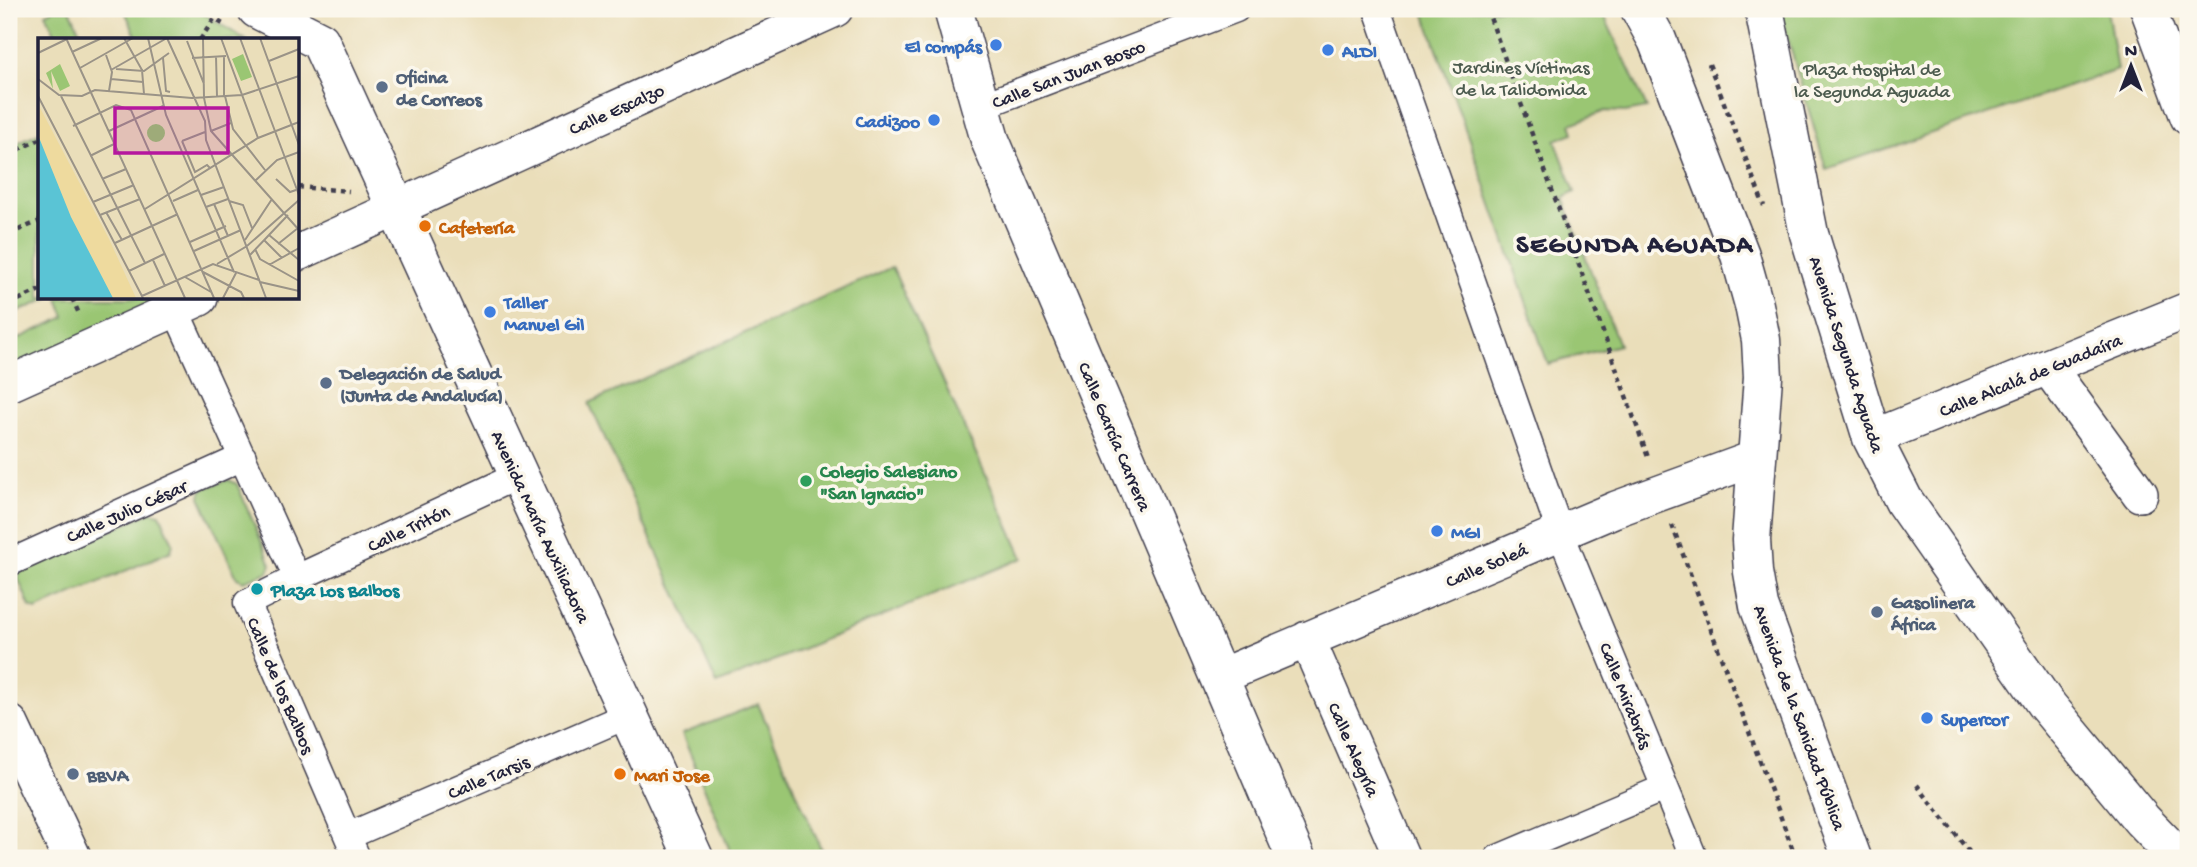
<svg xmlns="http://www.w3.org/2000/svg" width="2197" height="867" font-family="'Gochi Hand',sans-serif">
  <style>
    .green { fill: #9ac673; stroke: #5e7457; stroke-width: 2 }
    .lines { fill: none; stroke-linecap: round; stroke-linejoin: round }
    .pedestrian-casing { stroke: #403e4e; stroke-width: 29 }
    .minor-casing { stroke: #403e4e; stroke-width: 38 }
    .tertiary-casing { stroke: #403e4e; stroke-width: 41 }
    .secondary-casing { stroke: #403e4e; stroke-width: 41 }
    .path { stroke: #403e4e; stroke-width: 4.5; stroke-dasharray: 5 5; stroke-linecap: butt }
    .pedestrian { stroke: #fff; stroke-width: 26 }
    .minor { stroke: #fff; stroke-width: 35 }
    .tertiary { stroke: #fff; stroke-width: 38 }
    .secondary { stroke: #fff; stroke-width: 38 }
    .shop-dot { fill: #3f7fe0; stroke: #fbf7ec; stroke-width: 2.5 }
    .service-dot { fill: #5c6f8a; stroke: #fbf7ec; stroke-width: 2.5 }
    .food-dot { fill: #e8710a; stroke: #fbf7ec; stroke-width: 2.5 }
    .leisure-dot { fill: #2e9e5b; stroke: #fbf7ec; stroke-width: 2.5 }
    .culture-dot { fill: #0f9aa8; stroke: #fbf7ec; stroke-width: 2.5 }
    .labels { text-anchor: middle; stroke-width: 7; stroke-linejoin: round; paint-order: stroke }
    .shop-label { font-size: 19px; font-weight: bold; fill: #366cbe; stroke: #fbf7ec; text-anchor: start }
    .park-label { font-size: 19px; fill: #4c5b4f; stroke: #fbf7ec }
    .street-label { font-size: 19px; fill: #22223b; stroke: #fbf7ec }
    .service-label { font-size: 19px; font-weight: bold; fill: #4e5e75; stroke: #fbf7ec; text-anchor: start }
    .food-label { font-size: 19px; font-weight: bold; fill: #c56008; stroke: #fbf7ec; text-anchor: start }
    .leisure-label { font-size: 19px; font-weight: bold; fill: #27864d; stroke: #fbf7ec; text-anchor: start }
    .culture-label { font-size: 19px; font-weight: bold; fill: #0d838f; stroke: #fbf7ec; text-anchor: start }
    .district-label { font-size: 26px; font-weight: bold; letter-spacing: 2px; fill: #22223b; stroke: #fbf7ec }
    .inset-road { fill: none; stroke: #9a9387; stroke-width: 2 }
    .view { fill: #b5179e; fill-opacity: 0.15; stroke: #b5179e; stroke-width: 3.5 }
    .inset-edge { fill: none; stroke: #22223b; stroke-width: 3.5 }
  </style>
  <rect width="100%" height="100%" fill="#fbf7ec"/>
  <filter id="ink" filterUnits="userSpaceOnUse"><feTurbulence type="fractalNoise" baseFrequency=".0143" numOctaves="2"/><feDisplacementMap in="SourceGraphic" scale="14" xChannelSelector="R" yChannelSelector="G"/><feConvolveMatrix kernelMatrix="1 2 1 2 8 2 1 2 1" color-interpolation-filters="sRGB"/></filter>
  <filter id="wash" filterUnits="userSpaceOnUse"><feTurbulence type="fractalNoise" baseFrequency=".00686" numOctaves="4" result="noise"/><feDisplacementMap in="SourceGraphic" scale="28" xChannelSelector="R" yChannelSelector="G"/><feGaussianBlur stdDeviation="1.57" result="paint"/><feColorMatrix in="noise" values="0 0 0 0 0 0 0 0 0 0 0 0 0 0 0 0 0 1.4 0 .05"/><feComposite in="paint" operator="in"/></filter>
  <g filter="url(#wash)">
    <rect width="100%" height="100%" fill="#eadeba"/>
    <!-- green -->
    <path class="green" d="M55 9H70L83 39 58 40 46 13Z
      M124 9H196L246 40H138Z
      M1423 9H1601L1647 108 1625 112 1605 111 1571 124 1574 133 1555 140 1575 192 1563 198 1619 345 1548 364Z
      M1779 9H2107L2117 70 1826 169Z
      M40 132V298H50L9 316V147Z
      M892 267 1023 558 717 684 589 403Z
      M58 298H168L9 370V343L65 317Z
      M229 480 237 484 271 564 268 572 244 581 237 578 200 497 202 489Z
      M151 512 160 514 173 543 171 551 36 610 30 607 18 578 21 571Z
      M758 704 825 858H733L682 734Z"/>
  </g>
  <g filter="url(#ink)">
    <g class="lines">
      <!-- pedestrian casing -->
      <g class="pedestrian-casing">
        <path id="pedestrian" d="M1377 9 1560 532 1694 858
          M979 107 1236 9
          M175 309 297 578 247 603 357 858
          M9 563 243 457
          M297 578 519 475
          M348 836 628 715
          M1498 858 1664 788"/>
      </g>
      <!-- minor casing -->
      <g class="minor-casing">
        <path id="minor" d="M2148 9 2188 117
          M298 253 835 9
          M2048 367 2140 494
          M9 384 200 298
          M1872 438 2188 310
          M1307 639 1402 858
          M1219 677 1616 509 1756 458"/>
      </g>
      <!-- tertiary casing -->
      <g class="tertiary-casing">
        <path id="tertiary" d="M257 9 320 41 694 858
          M953 9 990 140 1296 858
          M1764 9 1809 234 1872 438 1904 501 2045 703 2142 820 2179 858"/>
      </g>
      <!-- secondary casing -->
      <g class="secondary-casing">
        <path id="secondary" d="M1640 9 1657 40 1740 255 1754 305 1761 340 1763 377 1751 540 1753 572 1759 606 1852 858
          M9 724 72 858"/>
      </g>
      <!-- path -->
      <path class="path" d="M1487 9 1649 460
        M200 40 214 19 225 25
        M1709 64 1764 206
        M9 154 40 139
        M298 187 349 191
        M9 234 40 221
        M72 298 80 316
        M9 304 40 290
        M1672 525 1796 858
        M1917 785 1974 858"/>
      <!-- pedestrian -->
      <use href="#pedestrian" class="pedestrian"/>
      <!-- minor -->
      <use href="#minor" class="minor"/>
      <!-- tertiary -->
      <use href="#tertiary" class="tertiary"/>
      <!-- secondary -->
      <use href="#secondary" class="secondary"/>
    </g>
  </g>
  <!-- markers -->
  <g class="shop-dot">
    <circle cx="996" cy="45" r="7"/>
    <circle cx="1328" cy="50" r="7"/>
    <circle cx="934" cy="120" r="7"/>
    <circle cx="490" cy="312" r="7"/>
    <circle cx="1437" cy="531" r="7"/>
    <circle cx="1927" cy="718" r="7"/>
  </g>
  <g class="service-dot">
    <circle cx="382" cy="87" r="7"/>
    <circle cx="326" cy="383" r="7"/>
    <circle cx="1877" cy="612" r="7"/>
    <circle cx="73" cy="774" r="7"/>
  </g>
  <g class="food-dot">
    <circle cx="425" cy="226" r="7"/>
    <circle cx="620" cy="774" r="7"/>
  </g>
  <circle class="leisure-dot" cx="806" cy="481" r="7"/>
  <circle class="culture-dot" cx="257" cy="589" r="7"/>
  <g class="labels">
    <!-- shop labels -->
    <g class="shop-label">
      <text x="982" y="52" text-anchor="end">El compás</text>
      <text x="1342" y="57">ALDI</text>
      <text x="920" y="127" text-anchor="end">Cadizoo</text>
      <text x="504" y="308">Taller<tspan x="504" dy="22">Manuel Gil</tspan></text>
      <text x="1451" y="538">MGI</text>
      <text x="1941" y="725">Supercor</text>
    </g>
    <!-- park labels -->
    <g class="park-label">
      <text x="1521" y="73">Jardines Víctimas<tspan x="1521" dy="22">de la Talidomida</tspan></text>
      <text x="1872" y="75">Plaza Hospital de<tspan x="1872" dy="22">la Segunda Aguada</tspan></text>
    </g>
    <!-- street labels -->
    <g class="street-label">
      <text transform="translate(1068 73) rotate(-21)" y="7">Calle San Juan Bosco</text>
      <text transform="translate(616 108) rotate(-24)" y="7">Calle Escalzo</text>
      <text transform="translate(1848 354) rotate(72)" y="7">Avenida Segunda Aguada</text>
      <text transform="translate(2030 374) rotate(-22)" y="7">Calle Alcalá de Guadaíra</text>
      <text transform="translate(1116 436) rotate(67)" y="7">Calle García Carrera</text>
      <text transform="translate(126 510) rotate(-24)" y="7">Calle Julio César</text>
      <text transform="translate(542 526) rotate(65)" y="7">Avenida María Auxiliadora</text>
      <text transform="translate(408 527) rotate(-25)" y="7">Calle Tritón</text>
      <text transform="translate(1486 564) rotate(-23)" y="7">Calle Soleá</text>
      <text transform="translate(282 685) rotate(67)" y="7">Calle de los Balbos</text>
      <text transform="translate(1627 695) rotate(68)" y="7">Calle Mirabrás</text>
      <text transform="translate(1801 717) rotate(70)" y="7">Avenida de la Sanidad Pública</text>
      <text transform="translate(1355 749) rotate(66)" y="7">Calle Alegría</text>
      <text transform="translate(488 776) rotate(-23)" y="7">Calle Tarsis</text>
    </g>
    <!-- service labels -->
    <g class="service-label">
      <text x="396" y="83">Oficina<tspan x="396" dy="22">de Correos</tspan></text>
      <text x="340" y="379">Delegación de Salud<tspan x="340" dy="22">(Junta de Andalucía)</tspan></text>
      <text x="1891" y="608">Gasolinera<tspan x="1891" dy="22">África</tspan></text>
      <text x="87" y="781">BBVA</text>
    </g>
    <!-- food labels -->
    <g class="food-label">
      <text x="439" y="233">Cafetería</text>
      <text x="634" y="781">Mari Jose</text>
    </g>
    <!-- leisure labels -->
    <g class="leisure-label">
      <text x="820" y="477">Colegio Salesiano<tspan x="820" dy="22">"San Ignacio"</tspan></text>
    </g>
    <!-- culture labels -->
    <g class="culture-label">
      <text x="271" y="596">Plaza Los Balbos</text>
    </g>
    <!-- district labels -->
    <g class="district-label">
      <text x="1635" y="252">SEGUNDA AGUADA</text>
    </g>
  </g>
  <!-- overview -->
  <g transform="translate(38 38)">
    <rect width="261" height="261" fill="#eadeba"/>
    <path d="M205 16 214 39 203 43 194 21ZM22 26 32 48 22 53 13 33 15 51 8 35ZM109 95a9 9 0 1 1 18 0a9 9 0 1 1-18 0Z" fill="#9ac673"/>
    <path d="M0 66 71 201 98 260H61L0 129Z" fill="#eeda9e"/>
    <path d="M0 97 33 179 75 260H0Z" fill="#5ac4d5"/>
    <path class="inset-road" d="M28 0 147 260M86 0 104 32 106 56M110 0 128 77 196 234M129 0 167 83 168 102 228 260M165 0 166 60 173 93 261 192M183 0 220 100M202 0 261 157M222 0 261 107M149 3 166 46M34 14 64 0M0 15 29 1M68 17 74 34 71 53M178 18 179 59M125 20 128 53 132 54M154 20 188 18M231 23 261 11M42 30 95 0M78 31 106 33 131 15M73 32 129 0M0 41 21 57 44 58 57 52 154 60 204 57 261 38M73 41 105 44M0 58 105 260M23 58 107 225M186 58V18M187 58 195 91 227 132M35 88 78 67 93 72 176 260M71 93 125 68M173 93 193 85M144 103 157 134 169 127 172 130M144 103 167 94M52 118 76 106M64 141 88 131M238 141 252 154 258 152M217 143 239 122 261 114M163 157 186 149M135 163 160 152M191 163 205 167 214 190M55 164 96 147M176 166 190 198M168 169 190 161M107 171 220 100 261 84M68 174 84 202M62 177 102 161M231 197 261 222M207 202 234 161M226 202 244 220M152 204 188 188M77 205 140 176M240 206 260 190M217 211 222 221 261 243M156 213 203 192M212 217 250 177M115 222 127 248M179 226 209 208 261 162M231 227 261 210M91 233 126 216M165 234 203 254 206 260M147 239 173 254M222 244 261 253M104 258 175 226 221 242M185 260 198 235"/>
    <path class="view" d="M77 70H190V115H77Z"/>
    <rect width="261" height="261" class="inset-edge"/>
  </g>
  <!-- margin -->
  <rect width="2197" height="867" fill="none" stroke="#fbf7ec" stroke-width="35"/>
  <!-- north arrow -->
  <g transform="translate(2131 66)" stroke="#fbf7ec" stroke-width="5" paint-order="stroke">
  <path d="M0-5L12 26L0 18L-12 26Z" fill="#22223b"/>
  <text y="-10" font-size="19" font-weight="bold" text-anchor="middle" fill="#22223b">N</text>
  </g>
</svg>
